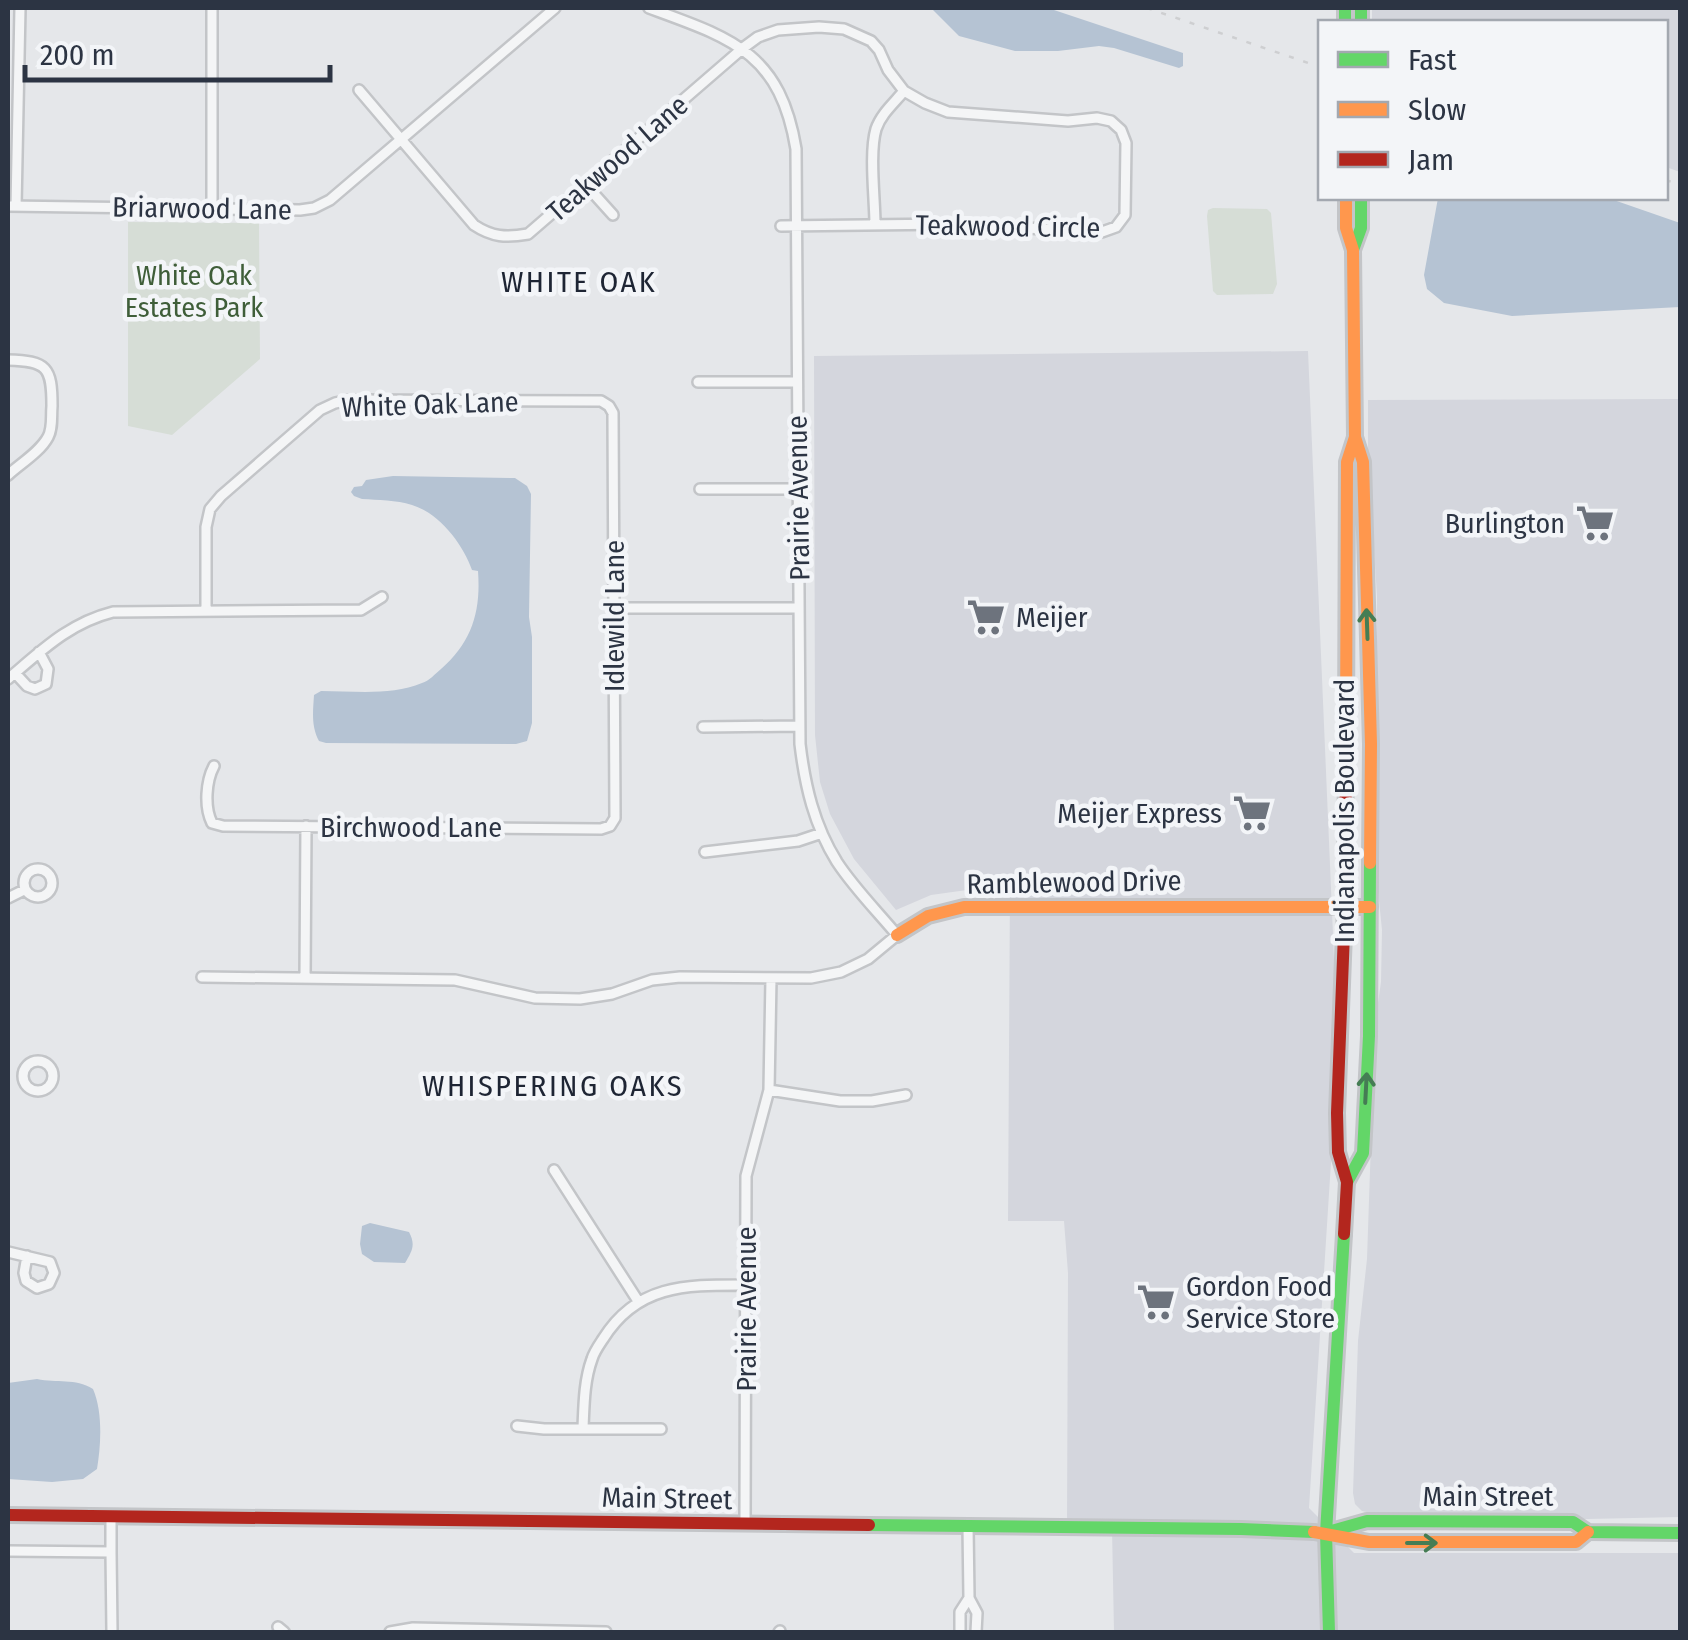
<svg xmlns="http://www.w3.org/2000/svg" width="1688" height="1640" font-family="'Fira Sans Condensed',sans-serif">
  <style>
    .built { fill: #d4d6dd }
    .green { fill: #d6ddd6 }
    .water { fill: #b5c3d3 }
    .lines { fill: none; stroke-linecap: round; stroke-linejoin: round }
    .street-casing { stroke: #c3c5c8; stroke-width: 14 }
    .fast-casing { stroke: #c3c5c8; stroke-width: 18 }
    .slow-casing { stroke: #c3c5c8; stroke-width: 18 }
    .jam-casing { stroke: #c3c5c8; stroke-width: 18 }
    .street { stroke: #f4f5f6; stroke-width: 9 }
    .fast { stroke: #63d668; stroke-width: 12 }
    .slow { stroke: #ff974d; stroke-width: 12 }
    .jam { stroke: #b3261e; stroke-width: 12 }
    .rail { stroke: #cecfd1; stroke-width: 2.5; stroke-dasharray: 5 10; stroke-linecap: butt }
    .oneway { stroke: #457d54 }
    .labels { text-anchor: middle; stroke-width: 9; stroke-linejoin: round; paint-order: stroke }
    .street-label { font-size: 28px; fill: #2c3443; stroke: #f3f5f8 }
    .park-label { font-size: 28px; fill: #3f5e39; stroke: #f3f5f8 }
    .poi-label { font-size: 28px; fill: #2c3443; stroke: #f3f5f8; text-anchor: end }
    .neighbourhood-label { font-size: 30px; letter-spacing: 2.5px; fill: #1e2534; stroke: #f3f5f8 }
  </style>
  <rect width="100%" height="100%" fill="#e5e7ea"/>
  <!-- built -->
  <path class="built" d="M1372 8H1680V172L1666 167V22H1372Z
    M1308 351 1338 1052 1309 1508 1354 1553H1680V1632H1114L1112 1528 1067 1527 1068 1273 1064 1221H1008L1010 884 931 895 896 910 854 859 830 814 820 782 815 735 814 356Z
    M1680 399V1517L1541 1520 1486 1514 1371 1513 1362 1511 1355 1504 1353 1493 1358 1341 1367 1259 1375 1024 1381 982 1382 930 1377 881V596L1368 456V400Z"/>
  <!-- green -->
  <path class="green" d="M1213 208 1267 209 1271 213 1277 284 1273 294 1217 295 1213 291 1207 216 1208 210Z
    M128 222 259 223 260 359 172 435 128 426Z"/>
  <!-- water -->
  <path class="water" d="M931 8H1048L1183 53V66L1179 68 1114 48 1099 46 1058 51H1015L959 36Z
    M1438 198H1608L1680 223V307L1512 316 1444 303 1427 289 1424 275Z
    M393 476 515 478 527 486 531 494 529 617 532 637V723L527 741 516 744 326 743 319 741C311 726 313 712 314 695L321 691C354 691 391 696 422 683 429 681 435 674 441 669 472 642 481 611 478 571L472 570C463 544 439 513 412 505 396 500 378 500 362 499L354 496 351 492 354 487 362 486 366 480Z
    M370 1223 409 1232C416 1245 412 1251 405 1263L374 1262 362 1254 360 1244 362 1226Z
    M37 1379C57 1383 75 1378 93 1389 103 1412 101 1445 97 1469L83 1479 52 1482 8 1479V1383Z"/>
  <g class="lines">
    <!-- street casing -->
    <g class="street-casing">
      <path id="street" d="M212 8V207
        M359 90 474 225C492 237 506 238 528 234L743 48 758 37 778 30 819 27 844 29 871 41 879 50 888 70 904 91 925 103 948 112 1068 121 1097 118 1111 121 1121 130 1126 143 1125 215 1116 227 1102 232 949 224 781 226
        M586 185 613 215
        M8 206 300 210 314 208 330 200 555 8
        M16 206 20 8
        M875 225C875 199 869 153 876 129 881 114 894 103 904 91
        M8 360C47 361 52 367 52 406 51 417 53 428 48 437 40 452 20 464 8 475
        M698 382H797
        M700 489H798
        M614 608H799
        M206 610V527L210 509 221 496 320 410 335 403 349 400 601 401 609 406 613 413 615 818 610 826 601 829 223 826 212 823C204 807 206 781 214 766
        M15 673 27 686 35 689 46 684 48 669 39 652
        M8 679C41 651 69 623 113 612L361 610 382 597
        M703 727 799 726
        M705 852 798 841 822 833
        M24 883a14 14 0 1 1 28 0a14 14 0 1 1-28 0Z
        M8 898 24 890
        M202 977 455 980 535 998 580 999 612 994 652 980 680 977 811 978 841 972 868 959 897 935C877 911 854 888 837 862 814 825 805 786 800 744L796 149C780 52 731 38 649 8
        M305 978 306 826
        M23 1076a15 15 0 1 1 30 0a15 15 0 1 1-30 0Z
        M769 1090 840 1101H872L906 1095
        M554 1170 638 1301
        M8 1252 50 1262 54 1273 49 1284 37 1288 26 1281 24 1273 27 1256
        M517 1426 544 1429H661
        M583 1428C584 1405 584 1381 592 1359 594 1352 599 1345 603 1339 638 1283 688 1285 747 1285
        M745 1524 746 1176 769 1090 771 978
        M968 1526 969 1598 977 1613 976 1632
        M8 1551 111 1552V1517
        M111 1552 112 1632
        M278 1627 284 1632
        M390 1632 413 1628 606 1632
        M779 1632 780 1631
        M960 1632V1612L969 1598"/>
    </g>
    <!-- fast casing -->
    <g class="fast-casing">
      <path id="fast" d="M1345 8V22
        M1361 8V22
        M1353 250 1361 228V198
        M1347 1182 1363 1153 1369 1036 1370 863
        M869 1525 1241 1529 1314 1532
        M1328 1532 1367 1521 1573 1522 1588 1532 1680 1533
        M1329 1632 1326 1533 1344 1234"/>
    </g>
    <!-- slow casing -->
    <g class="slow-casing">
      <path id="slow" d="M1346 198V228L1353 250 1355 437 1363 462 1371 744 1370 863
        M1346 741 1347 462 1355 437
        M897 935 928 916 964 907H1370
        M1314 1532 1369 1542H1576L1588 1532"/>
    </g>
    <!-- jam casing -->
    <g class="jam-casing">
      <path id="jam" d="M1344 1234 1347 1182 1338 1152 1337 1113 1345 907 1346 741
        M8 1515 869 1525"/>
    </g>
    <!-- street -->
    <use href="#street" class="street"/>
    <!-- fast -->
    <use href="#fast" class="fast"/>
    <!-- slow -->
    <use href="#slow" class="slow"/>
    <!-- jam -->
    <use href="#jam" class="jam"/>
    <!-- rail -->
    <path class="rail" d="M1147 8 1320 67
      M1666 180 1680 185"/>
  </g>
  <!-- one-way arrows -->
  <defs><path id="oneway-shaft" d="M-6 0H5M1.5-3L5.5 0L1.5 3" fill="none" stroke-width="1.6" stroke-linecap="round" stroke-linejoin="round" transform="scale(2.5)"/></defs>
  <g class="oneway">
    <use href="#oneway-shaft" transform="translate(1367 624) rotate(-92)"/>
    <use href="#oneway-shaft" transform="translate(1366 1088) rotate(-87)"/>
    <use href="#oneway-shaft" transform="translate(1422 1543)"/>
  </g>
  <!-- icons -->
  <defs>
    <g id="supermarket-bare" transform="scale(3)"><path d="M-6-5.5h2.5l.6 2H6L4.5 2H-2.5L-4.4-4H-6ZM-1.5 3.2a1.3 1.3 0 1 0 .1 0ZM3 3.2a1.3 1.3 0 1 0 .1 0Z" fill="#6d737d" stroke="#f3f5f8" stroke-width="2.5" paint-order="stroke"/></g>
  </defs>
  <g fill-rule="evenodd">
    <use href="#supermarket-bare" x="1595" y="523"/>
    <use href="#supermarket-bare" x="986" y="617"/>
    <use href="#supermarket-bare" x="1252" y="813"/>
    <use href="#supermarket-bare" x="1156" y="1302"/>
  </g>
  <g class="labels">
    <!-- street labels -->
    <g class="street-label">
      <text transform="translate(617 158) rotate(-41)" y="10">Teakwood Lane</text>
      <text transform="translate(202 208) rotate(1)" y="10">Briarwood Lane</text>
      <text transform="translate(1008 226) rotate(1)" y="10">Teakwood Circle</text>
      <text transform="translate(430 404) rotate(-2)" y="10">White Oak Lane</text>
      <text transform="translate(798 498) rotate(-91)" y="10">Prairie Avenue</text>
      <text transform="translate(614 616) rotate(-90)" y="10">Idlewild Lane</text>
      <text transform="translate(1344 811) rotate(-90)" y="10">Indianapolis Boulevard</text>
      <text x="411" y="837">Birchwood Lane</text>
      <text transform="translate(1074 882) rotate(-1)" y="10">Ramblewood Drive</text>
      <text transform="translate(746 1309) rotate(-90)" y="10">Prairie Avenue</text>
      <text x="1488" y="1506">Main Street</text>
      <text transform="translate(667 1498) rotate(1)" y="10">Main Street</text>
    </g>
    <!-- park labels -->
    <g class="park-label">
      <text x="194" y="285">White Oak<tspan x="194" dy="32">Estates Park</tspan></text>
    </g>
    <!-- poi labels -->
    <g class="poi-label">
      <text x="1565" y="533">Burlington</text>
      <text x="1016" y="627" text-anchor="start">Meijer</text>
      <text x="1222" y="823">Meijer Express</text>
      <text x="1186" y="1296" text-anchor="start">Gordon Food<tspan x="1186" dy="32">Service Store</tspan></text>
    </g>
    <!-- neighbourhood labels -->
    <g class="neighbourhood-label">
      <text x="579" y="292">WHITE OAK</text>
      <text x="553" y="1096">WHISPERING OAKS</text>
    </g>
  </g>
  <!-- border -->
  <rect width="1688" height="1640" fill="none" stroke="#2c3443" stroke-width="20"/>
  <!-- legend -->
  <rect x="1318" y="20" width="350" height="180" fill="#f3f5f8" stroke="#a3a8b0" stroke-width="2.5"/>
  <rect x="1338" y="52" width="50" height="15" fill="#63d668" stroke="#a3a8b0" stroke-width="2.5"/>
  <text x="1408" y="70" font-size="30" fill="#2c3443">Fast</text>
  <rect x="1338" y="102" width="50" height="15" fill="#ff974d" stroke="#a3a8b0" stroke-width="2.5"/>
  <text x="1408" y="120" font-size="30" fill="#2c3443">Slow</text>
  <rect x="1338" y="152" width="50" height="15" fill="#b3261e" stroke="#a3a8b0" stroke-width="2.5"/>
  <text x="1408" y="170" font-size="30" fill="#2c3443">Jam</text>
  <!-- scale -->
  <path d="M25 65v15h305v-15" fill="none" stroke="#2c3443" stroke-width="5"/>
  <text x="40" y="65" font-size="30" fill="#2c3443" stroke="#f3f5f8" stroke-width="8" paint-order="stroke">200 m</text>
</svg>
